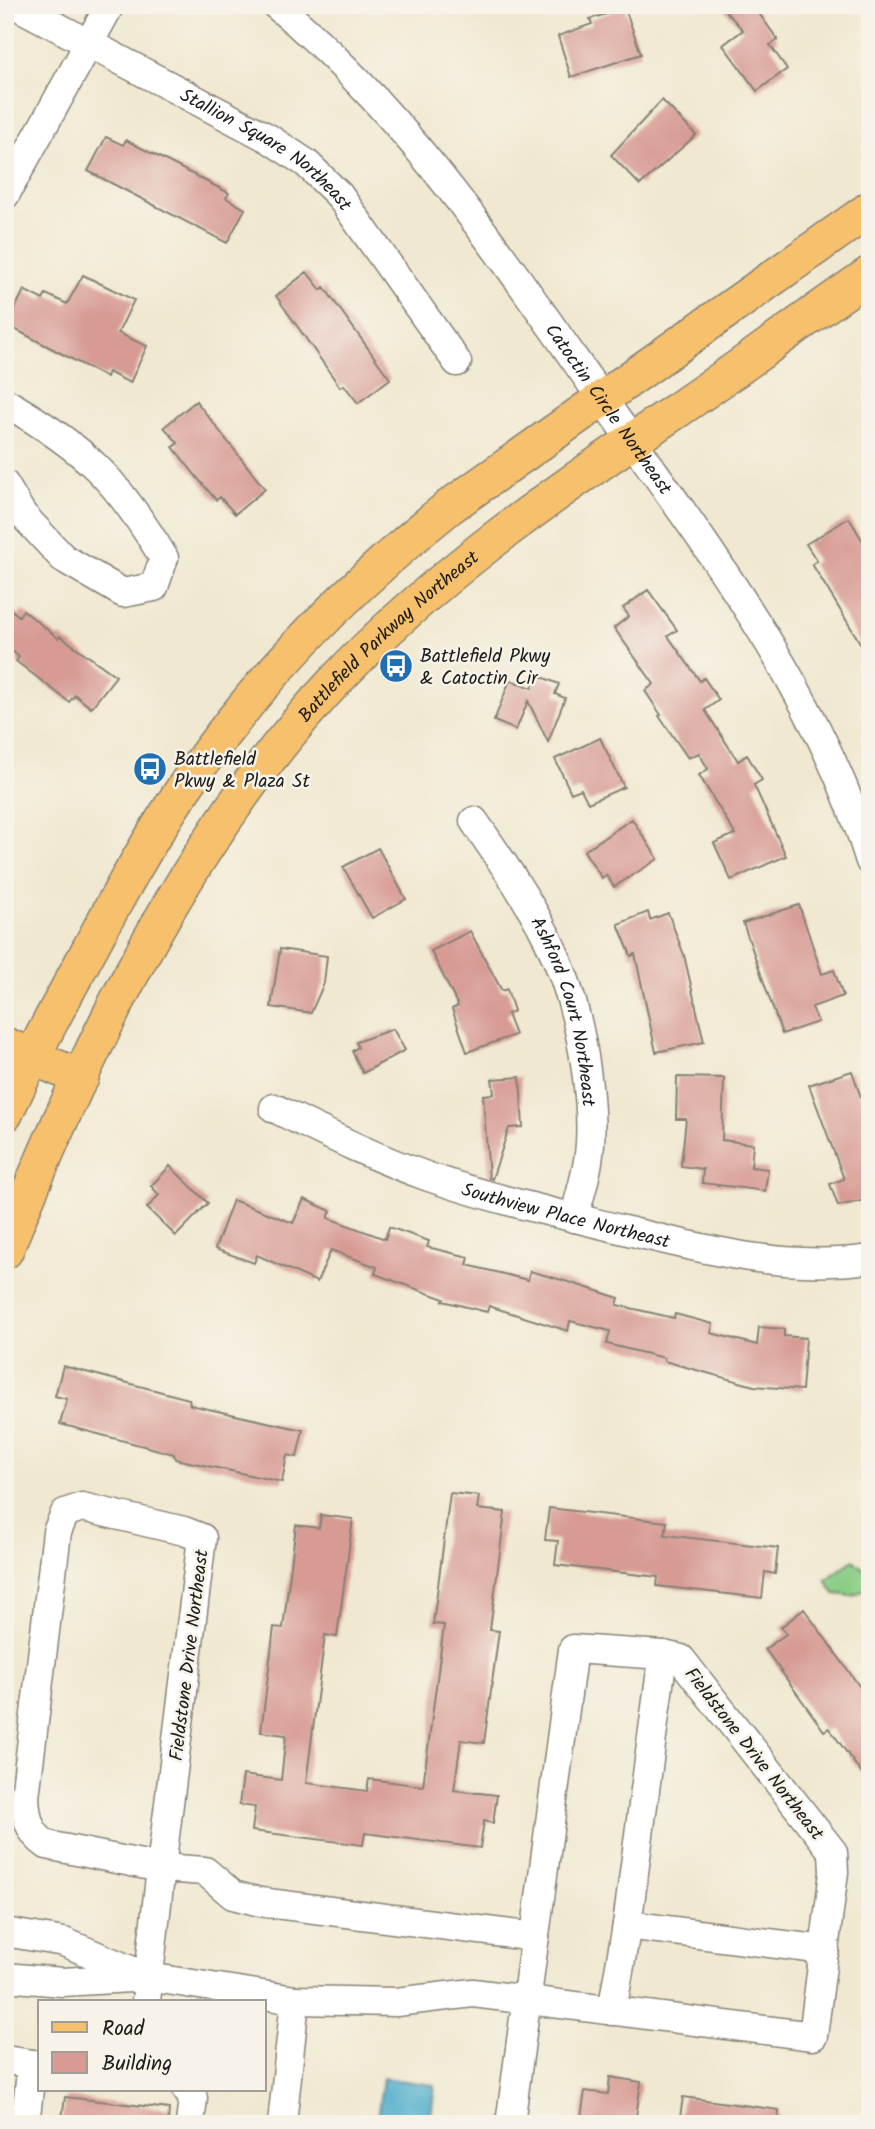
<svg xmlns="http://www.w3.org/2000/svg" width="875" height="2129" font-family="Kalam,sans-serif">
  <style>
    .green { fill: #89cc85; stroke: #527450; stroke-width: 2 }
    .water { fill: #4bacca; stroke: #346473; stroke-width: 2 }
    .building { fill: #d79b94 }
    .lines { fill: none; stroke-linecap: round; stroke-linejoin: round }
    .minor-casing { stroke: #868276; stroke-width: 31 }
    .major-casing { stroke: #868276; stroke-width: 38 }
    .minor { stroke: #fff; stroke-width: 28 }
    .major { stroke: #f7c06c; stroke-width: 35 }
    .labels { text-anchor: middle; stroke-width: 5; stroke-linejoin: round; paint-order: stroke }
    .street-label { font-size: 19px; fill: #1c1c1c; stroke: #f7f3e8 }
    .poi-label { font-size: 19px; fill: #1c1c1c; stroke: #f7f3e8; text-anchor: start }
  </style>
  <rect width="100%" height="100%" fill="#f7f3e8"/>
  <filter id="ink" filterUnits="userSpaceOnUse"><feTurbulence type="fractalNoise" baseFrequency=".0143" numOctaves="2"/><feDisplacementMap in="SourceGraphic" scale="14" xChannelSelector="R" yChannelSelector="G"/><feConvolveMatrix kernelMatrix="1 2 1 2 8 2 1 2 1" color-interpolation-filters="sRGB"/></filter>
  <filter id="wash" filterUnits="userSpaceOnUse"><feTurbulence type="fractalNoise" baseFrequency=".00686" numOctaves="4" result="noise"/><feDisplacementMap in="SourceGraphic" scale="28" xChannelSelector="R" yChannelSelector="G"/><feGaussianBlur stdDeviation="1.57" result="paint"/><feColorMatrix in="noise" values="0 0 0 0 0 0 0 0 0 0 0 0 0 0 0 0 0 1.4 0 .05"/><feComposite in="paint" operator="in"/></filter>
  <g filter="url(#wash)">
    <rect width="100%" height="100%" fill="#f0e8d0"/>
    <!-- green -->
    <path class="green" d="M853 1560 864 1569 870 1587 853 1596 835 1594 826 1580Z"/>
    <!-- water -->
    <path class="water" d="M383 2078 435 2085 430 2124H376Z"/>
    <g id="blocks">
      <!-- building -->
      <path class="building" d="M720 5H753L778 40 770 45 787 69 757 91 723 45 743 30Z
        M625 8 641 54 571 77 558 36 592 24 590 19Z
        M662 100 696 135 640 185 611 155Z
        M106 137 123 145 126 140 229 193 226 198 245 209 227 243 88 171Z
        M307 272 321 290 324 287 390 379 358 403 344 385 340 387 276 296Z
        M83 275 134 300 118 333 147 346 130 383 108 372 106 377 7 325 24 290 43 300 46 294 67 304Z
        M196 401 265 489 235 514 220 497 216 500 200 481 173 447 178 443 164 427Z
        M849 518 870 553V659L812 564 817 561 806 544Z
        M648 590 677 630 668 636 700 681 704 678 719 700 705 710 738 761 747 755 762 780 754 785 786 856 731 880 714 843 735 834 699 775 708 769 699 753 688 758 659 716 661 715 645 691 654 684 614 628 629 616 623 608Z
        M5 605 19 616 23 610 58 638 60 636 116 676 91 708 75 695 69 702 16 661 19 657 5 645Z
        M537 675 559 684 555 694 565 698 548 742 528 701 516 730 494 721 510 680 532 688Z
        M600 738 624 787 588 803 581 789 571 793 555 759Z
        M632 819 658 859 614 887 606 875 602 878 584 851Z
        M378 848 406 899 372 918 343 867Z
        M799 905 822 974 834 970 843 996 812 1007 818 1022 782 1034 743 923Z
        M648 912 650 920 668 913 684 955 704 1042 656 1052 635 954 631 956 618 924Z
        M470 931 502 991 507 989 514 1011 507 1014 515 1035 467 1052 452 1009 458 1006 431 951Z
        M280 949 327 956 324 983 311 1013 271 1007Z
        M393 1029 405 1050 363 1073 352 1051 358 1047 356 1042Z
        M852 1071 870 1124V1199L838 1206 830 1184 844 1179 809 1085Z
        M520 1077 523 1127 509 1128 492 1179 489 1178 483 1095 494 1094 492 1079Z
        M677 1077 724 1078 722 1140 753 1144 751 1167 768 1169 765 1191 702 1183 703 1169 681 1166 686 1119H676Z
        M170 1166 208 1203 176 1236 147 1208 159 1195 151 1186Z
        M304 1199 331 1211 328 1218 385 1239 389 1227 429 1241 427 1247 469 1257 467 1265 528 1280 530 1271 562 1280 619 1298 617 1305 674 1318 675 1314 713 1324 711 1333 757 1345 759 1327 784 1329V1336L806 1338 802 1390 754 1386 664 1361V1358L607 1344 610 1331 570 1321 568 1331 489 1306 487 1312 443 1301 444 1299 375 1274 377 1267 331 1250 317 1282 257 1255 254 1263 215 1249 233 1200 293 1223Z
        M63 1366 189 1399 190 1405 303 1430 297 1457 287 1455 282 1482 175 1459 174 1454 60 1424 67 1399 55 1396Z
        M450 1493 479 1496 477 1509 505 1512 490 1630 499 1631 484 1743 461 1740 454 1790 497 1795 493 1823 484 1821 480 1848 365 1833 363 1845 252 1831 255 1807 239 1805 243 1775 281 1780 286 1735 261 1732 274 1627 283 1628 296 1525 319 1528 321 1515 353 1519 337 1637 325 1635 306 1783 367 1791 369 1779 423 1786 444 1625 433 1624Z
        M549 1508 667 1522 665 1535 778 1548 775 1574 765 1572 762 1598 657 1586 658 1577 555 1565 558 1541 545 1540Z
        M804 1609 870 1701V1785L829 1728 824 1731 765 1649 786 1634 781 1627Z
        M610 2077 641 2082 635 2124H580L585 2091 608 2094Z
        M65 2097 169 2109 168 2124H61Z
        M683 2097 779 2110 778 2124H679Z"/>
    </g>
  </g>
  <g filter="url(#ink)">
    <use href="#blocks" fill-opacity="0" stroke="#868276" stroke-width="2"/>
    <g class="lines">
      <!-- minor casing -->
      <g class="minor-casing">
        <g id="minor">
          <path id="s1" d="M16 5 268 138 306 163 339 195 457 362"/>
          <path id="s2" d="M276 5C409 115 505 261 603 400 704 543 819 692 870 861"/>
          <path d="M5 195 110 5"/>
          <path d="M5 411 8 404C87 450 117 480 164 558L154 587 123 593 63 558 22 514 5 485"/>
          <path id="s3" d="M474 821C534 908 572 963 586 1070 590 1099 593 1132 588 1161 585 1180 579 1199 574 1218"/>
          <path id="s4" d="M274 1108C325 1133 375 1158 429 1177 493 1199 559 1214 624 1230 707 1250 784 1271 870 1259"/>
          <path d="M82 1507 184 1531 202 1538 161 1868 47 1845C29 1833 26 1818 25 1797L57 1532 65 1513Z"/>
          <path d="M663 1655 627 1925 825 1950"/>
          <path d="M5 1932 64 1942 142 1975"/>
          <path d="M5 1977 62 1982 148 1977 295 2000 396 2002 473 1993 813 2036 834 1872 833 1852 681 1659 663 1655 573 1649 510 2124"/>
          <path d="M146 2001 161 1868 205 1871 233 1895 260 1902 535 1937"/>
          <path d="M612 2011 627 1925"/>
          <path d="M5 2060 40 2065"/>
          <path d="M186 2089 193 2098 190 2124"/>
          <path d="M25 2124 32 2064"/>
          <path d="M282 2124 295 2000"/>
        </g>
      </g>
      <!-- major casing -->
      <g class="major-casing">
        <g id="major">
          <path d="M5 1045 81 1078"/>
          <path d="M5 1114C28 1062 55 1013 82 963 114 903 146 844 184 788 256 680 348 588 449 507L870 209"/>
          <path id="s5" d="M5 1251C86 1050 186 838 337 679 435 576 550 496 667 417 736 371 802 321 870 274"/>
        </g>
      </g>
      <!-- minor -->
      <use href="#minor" class="minor"/>
      <!-- major -->
      <use href="#major" class="major"/>
    </g>
  </g>
  <!-- icons -->
  <defs>
    <g id="bus-disc" transform="scale(1.75)"><circle r="9.5" fill="#1f6fb2" stroke="#f7f3e8"/><path d="M-5-6H5V4H4V6H2V4H-2V6H-4V4H-5ZM-3.5-4V0h7V-4ZM-3.5 1.2v1.5H-2V1.2ZM2 1.2v1.5H3.5V1.2Z" fill="#fff"/></g>
  </defs>
  <g fill-rule="evenodd">
    <use href="#bus-disc" x="396" y="666"/>
    <use href="#bus-disc" x="150" y="769"/>
  </g>
  <g class="labels">
    <!-- street labels -->
    <g class="street-label">
      <text dy="7" stroke="none"><textPath href="#s1" startOffset="290">Stallion Square Northeast</textPath></text>
      <text dy="7" stroke="none"><textPath href="#s2" startOffset="525">Catoctin Circle Northeast</textPath></text>
      <text dy="7" stroke="none"><textPath href="#s5" startOffset="732">Battlefield Parkway Northeast</textPath></text>
      <text dy="7" stroke="none"><textPath href="#s3" startOffset="214">Ashford Court Northeast</textPath></text>
      <text dy="7" stroke="none"><textPath href="#s4" startOffset="312">Southview Place Northeast</textPath></text>
      <text transform="translate(188 1655) rotate(-83)" y="7">Fieldstone Drive Northeast</text>
      <text transform="translate(755 1753) rotate(52)" y="7">Fieldstone Drive Northeast</text>
    </g>
    <!-- poi labels -->
    <g class="poi-label">
      <text x="420" y="662">Battlefield Pkwy<tspan x="420" dy="22">&amp; Catoctin Cir</tspan></text>
      <text x="174" y="765">Battlefield<tspan x="174" dy="22">Pkwy &amp; Plaza St</tspan></text>
    </g>
  </g>
  <!-- margin -->
  <rect width="875" height="2129" fill="none" stroke="#f7f3e8" stroke-width="28"/>
  <!-- legend -->
  <rect x="38" y="2000" width="228" height="91" fill="#f7f3e8" stroke="#9f9d96" stroke-width="2"/>
  <rect x="52" y="2022" width="35" height="10" fill="#f7c06c" stroke="#9f9d96" stroke-width="2"/>
  <text x="102" y="2035" font-size="21" fill="#1c1c1c">Road</text>
  <rect x="52" y="2052" width="35" height="21" fill="#d79b94" stroke="#9f9d96" stroke-width="2"/>
  <text x="102" y="2070" font-size="21" fill="#1c1c1c">Building</text>
</svg>
